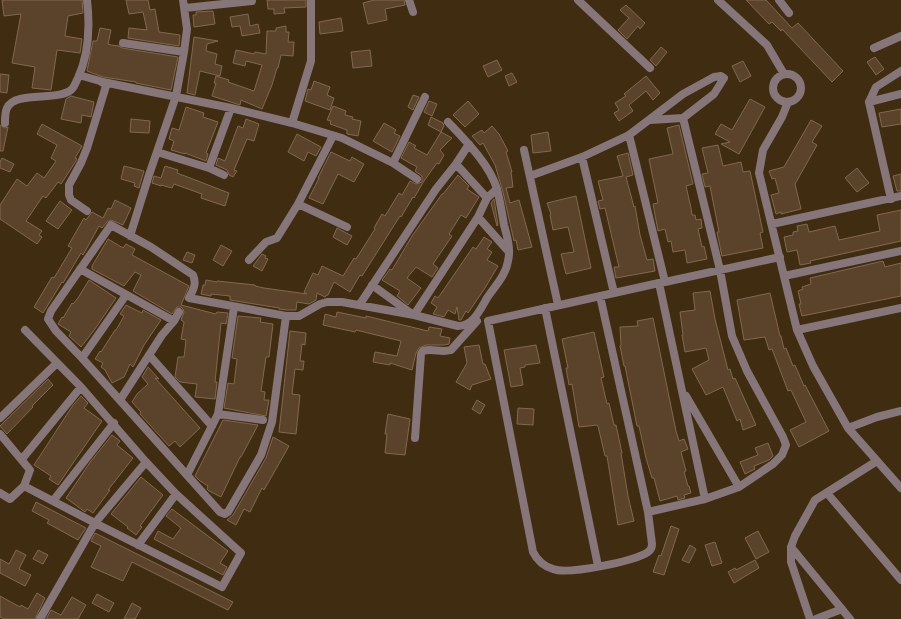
<svg xmlns="http://www.w3.org/2000/svg" width="901" height="619" font-family="'PT Serif',serif">
  <style>
    .building { fill: #5b432b; stroke: #81684f }
    .lines { fill: none; stroke-linecap: round; stroke-linejoin: round }
    .street { stroke: #867579; stroke-width: 8 }
  </style>
  <rect width="100%" height="100%" fill="#3f2c11"/>
  <!-- building -->
  <path class="building" d="M2 0H82L83 13 68 16 65 36 82 39 80 53 57 50 51 90 32 88 35 67 12 63 21 14 4 16Z
    M126 0H148L150 10 155 9 159 32 180 35 179 46 128 38 129 28 147 30 143 12 129 14Z
    M267 0H306V7L284 8 285 13 274 14V9H268Z
    M374 0H404L405 5 385 9 387 20 368 24 363 3Z
    M746 0H766L792 28 798 23 843 71 832 82 782 29 781 31 772 22 769 24Z
    M626 5 645 23 640 29 638 26 627 39 618 30 629 18 620 10Z
    M213 11 215 24 194 27 193 15H196V12Z
    M248 14 250 26 258 24 260 33 242 36 240 26 232 27 230 17Z
    M341 18 343 31 320 34 319 22Z
    M286 26V32H289L288 42H294L293 56 281 55 278 68H277L272 85 262 109 241 100 240 105 212 96 216 83H214L216 76 229 80 228 82 254 91 262 65 246 61 245 66 233 63 236 50 254 54 255 52 266 54 267 31H276V28Z
    M100 28 111 30 108 44 111 45 119 46 122 48 178 57 171 90 136 83V82L103 77 87 71 93 41H97Z
    M194 37 218 41 207 44 206 51 217 54 215 64 222 66 220 76 200 71 195 95 187 93Z
    M661 47 667 52 656 66 650 60Z
    M370 50 372 66 353 68 351 52Z
    M875 57 884 69 876 75 867 62Z
    M497 60 502 70 488 77 483 66Z
    M743 61 751 76 740 82 732 66Z
    M512 73 517 82 509 86 505 76Z
    M0 74 9 75 7 93 0 92Z
    M646 76 660 93 653 100 646 91 629 105 633 111 619 121 614 113 619 110 615 103 626 96 624 94Z
    M314 81 330 87 327 95 334 98 330 110 305 101 308 89 311 90Z
    M413 95 419 97 413 110 408 107Z
    M71 96 94 102 91 117 82 115 81 123 61 119 66 99Z
    M750 99 765 107 739 154 721 144 730 142 715 134 721 124 732 130Z
    M429 101 437 104 432 116 424 112Z
    M468 101 479 114 465 127 453 115Z
    M333 106 346 111 345 115 353 117 352 119 361 121 358 136 347 134V130L330 124 331 121 327 120Z
    M186 107 204 113 203 117 218 122 206 153 208 154 206 161 185 153V154L171 150 174 141 169 139 172 128 179 130Z
    M901 109V124L882 127 879 113Z
    M431 117 443 123 444 126 441 132 428 125Z
    M131 119 150 121 149 133 130 132Z
    M246 119 259 124 254 141 247 139 234 170 237 171 233 177 229 175 227 170 216 165 218 158 225 161 238 126 243 128Z
    M811 120 822 126 812 142 817 145 795 184 801 209 781 214V212L776 214 771 195 779 193 775 178 772 179 769 171 784 167Z
    M384 123 396 130 394 133 400 136 392 152 373 141Z
    M42 124 82 146 75 158 77 159 76 161 61 184 58 182 46 198 43 196 26 221 42 231 39 235 42 237 37 244 0 219V205L17 179 27 186 37 173 44 178 56 161 51 158 57 145 37 134Z
    M0 125 5 128 8 127 3 151H0Z
    M679 125 693 184 686 186 691 208 692 215H695L696 220 701 219 702 228 698 229 702 247 704 246 707 259 687 263 685 250 673 252 671 241 668 242 665 229 658 231 653 204 658 203 649 159 673 154 667 128Z
    M492 126 499 134 508 151 506 152 512 172H511L513 187 506 188 510 203 519 200 532 247 518 250 516 240 514 241 503 192 495 165 483 143 480 145 472 136 482 130 484 133Z
    M441 132 452 138 440 150 444 155 439 164 437 163 424 181 414 198 413 197 401 217 400 216 362 276 360 275 350 292 334 282 328 295H327L325 297 317 293 316 300 309 304 297 302 296 310H287L279 309V308L230 300V296L211 294V296L201 294 203 285H205L206 280 217 282V281L255 285V286L264 288 307 294 304 292 313 273 318 275 322 266 343 276 354 258 356 259 375 229 374 228 382 214 385 216 399 193 402 195 410 181 416 184 422 182V176L415 171 417 167 401 158 409 142 416 146 414 148 427 155Z
    M548 132 551 151 533 153 531 135Z
    M297 134 321 147 316 156 308 152 304 161 288 152Z
    M718 145 723 166 741 162 743 172 750 171 763 232 760 233 763 248 722 256 717 232H719L710 186 705 187 702 174 708 173 702 148Z
    M331 152 350 161 352 157 364 164 354 182 338 174 323 204 309 198 319 178H318Z
    M628 153 633 175 626 177 634 207 635 206 640 235 647 260 653 259 655 271 616 278 614 267H619L605 208 600 209 598 201 603 200 598 181 623 176 617 156Z
    M2 158 14 164 10 172 0 168V162Z
    M124 166 144 171 139 188 134 186 135 183 121 179Z
    M165 166 178 170 177 173 229 193 225 206 201 198 202 194 174 184 172 188 161 185V186L152 183 154 176 161 178Z
    M857 168 869 183 857 192 845 178Z
    M901 174V191H897L893 176Z
    M458 175 469 186 467 189 479 197 466 218 461 215 449 234 452 236 433 264 438 268 432 277 416 267 407 278 421 288 408 305 397 296 400 291 382 280 390 269 392 270 412 236 442 194H443Z
    M576 196 591 268 566 274 561 254 574 252 568 227 553 230 550 215 551 214 547 203Z
    M494 199 498 225 497 226 491 203Z
    M115 200 131 208 123 225 111 220 107 222 102 228 99 226 83 255 81 253 63 283 62 282 43 313 34 307 52 277 54 278 72 248 68 246 84 218 86 220 92 212 103 218 108 208 111 209Z
    M60 201 72 210 58 229 46 221Z
    M901 210V241L810 261 811 263 800 265 797 250 787 252 784 237 793 235V232L798 231 797 226 807 224 809 232 835 226 839 240 880 231 877 215Z
    M337 228 352 236 347 245 333 237Z
    M484 237 492 242 487 249 492 252 487 260 498 266 485 288 468 313 466 311 461 320H459L457 307 455 314 448 310 444 317 433 314 437 307 431 303 435 296 438 298 473 247 476 249Z
    M108 239 123 248 126 244 135 249 132 255 189 286 181 305 216 314 217 312 228 313 226 324 221 323 215 382H217L215 399 195 397 197 384 180 382 175 377 178 357H184L186 340 181 339 184 322 181 320 184 312 183 309 181 307H177L172 314 133 291 141 275 135 272 124 286 92 269V266Z
    M221 245 232 251 223 266 213 260Z
    M187 252 195 255 192 263 183 260Z
    M262 254 266 256 265 258 268 259 262 271 253 266Z
    M883 261 885 267 901 263V296L802 316 799 304H801L798 291 803 289 802 287 811 284 810 278Z
    M89 280 116 298 95 329 81 347 69 336 71 332 58 324 62 317 63 318 72 303 73 304 78 298Z
    M710 291 715 319 728 370 730 369 733 379 735 378 756 425 743 430 740 419 737 421 723 387 706 395 692 369 709 360 706 348 685 352 682 335H683L680 312 695 310 693 293Z
    M770 293 780 336H781L784 349 786 348 793 366 795 365 804 386 805 385 829 431 799 447 790 430 806 422 791 390 788 391 772 349 769 350 765 337 744 340 737 300Z
    M126 305 142 313 143 310 161 320 144 345 133 367 130 364 124 377 112 383 105 370 101 367 103 363 95 359 100 351 101 352 115 330H116L124 316 120 314Z
    M337 312 366 318V316L428 331 429 327 442 329 440 336 450 338 449 344 444 345H426L419 348 416 353 412 370 390 363V365L373 362 375 352 397 356 401 341 356 330 355 332 323 325 325 314 336 317Z
    M238 316 261 318 260 322 273 324 269 357H266L261 391 265 392 264 400H269L266 416 224 408 228 383 234 384 237 359 232 358Z
    M653 318 676 431 679 441 684 439 688 449 681 452 686 471 684 472 688 486H689L691 493 684 495 685 498 678 500 677 496 660 501 654 478H652L646 458 639 426H637L625 366H624L620 346 621 345 620 327 638 326 637 321Z
    M290 331 306 333 305 345 302 344 300 361H304L303 370 295 369 292 394 300 395 296 434 279 432Z
    M594 332 604 377 601 378 607 404 609 403 614 425H616L622 453H621L628 496 634 521 618 525 607 456H605L598 426 597 425 579 427 572 384 569 385 566 368H568L562 339Z
    M479 345 483 364H485L491 379 472 385 470 390 456 382 467 363 464 347Z
    M536 345 540 363 525 365V367L520 368 523 385 511 387 504 350Z
    M148 367 159 379 155 378 200 428 180 447 175 441 169 446 140 414 141 412 132 402 137 394 148 384 142 377Z
    M48 379 53 385 32 406 33 407 7 434 0 426Z
    M81 396 88 403 84 408 102 421 58 485 49 479 51 476 34 465 73 405Z
    M477 400 485 405 480 414 472 409Z
    M518 408 534 409 533 425 517 424Z
    M388 414 410 419 405 455 385 453 387 434H385Z
    M223 420 258 425 241 457H240L221 497 209 491 207 489 208 486 200 481 195 476Z
    M112 435 120 441 117 445 133 458 108 490H110L93 513 87 509 85 512 66 498 91 461Z
    M273 437 289 446 264 490 262 488 250 512 244 509 236 525 227 520 233 515 266 458Z
    M768 443 773 456 769 460 754 466 755 469 745 474 740 462 758 455 755 448Z
    M141 477 163 495 140 526 142 527 136 535 127 528 128 527 111 514Z
    M36 502 86 528 78 540 47 523 49 520 32 511Z
    M172 509 228 551 220 563 227 567 223 575 154 539 158 531 173 539 181 528 166 516Z
    M671 526 679 529 664 575 653 572 659 555 661 556Z
    M758 531 769 552 756 559 745 538Z
    M95 533 233 602 228 610 132 562 123 581 91 567 101 546 91 541Z
    M715 542 722 563 712 566 705 545Z
    M690 545 696 549 689 563 682 560Z
    M16 550 26 555 19 569 31 575 25 586 0 573V559L9 564Z
    M38 550 48 555 43 564 33 559Z
    M755 560 759 568 734 583 728 572 735 568 736 570Z
    M37 593 45 598 35 619H4L0 617V596L20 607 21 605 28 609Z
    M97 594 114 603 109 612 92 603Z
    M72 597 86 605 78 619H46L51 610 61 615Z
    M132 603 141 608 135 619H124Z"/>
  <g class="lines">
    <!-- street -->
    <path class="street" d="M409 0 413 12
      M578 0 650 68
      M718 0 767 45 784 74
      M779 0 789 13
      M185 8 252 1
      M123 43 184 52
      M874 48 901 36
      M773 88a14 14 0 1 1 28 0a14 14 0 1 1-28 0Z
      M79 75 100 81 105 84 106 86 87 148 81 163 69 185V195L71 200 87 211
      M103 82 231 108 292 123 342 138 393 163 417 179
      M788 102 782 117 763 150 759 173 797 330 813 366 848 428 901 488
      M869 102 876 87 901 71
      M5 123C5 118 5 112 7 108 15 90 60 102 72 89 75 86 76 81 78 78 89 54 90 26 87 0
      M292 123 311 61V0
      M629 135 665 282
      M524 150 558 305
      M157 152 209 168 224 175
      M582 157 614 293
      M393 163 425 97
      M456 164 487 198
      M209 168 231 108
      M530 176 582 157 629 135 683 94 714 77 721 76 724 78 714 94 683 118 650 120
      M891 199 869 102 901 94
      M298 204 347 227
      M478 217 509 252
      M772 224 901 196
      M130 236 149 175 176 96 184 52 187 29 183 0
      M249 260 266 242 277 238 298 204 333 136
      M80 269 174 321
      M784 276 901 251
      M659 283 705 499
      M372 285 412 314
      M600 296 648 512 652 544C652 547 651 550 648 552 635 561 568 575 553 569 543 566 537 560 533 552L488 321C545 308 602 296 659 283L665 282 780 257
      M360 304 436 189 456 164 469 144
      M545 308 598 566
      M414 315 478 217 487 198 497 189
      M286 316 272 422 261 455 228 512 225 514 220 512 82 358 56 331 48 319 51 311 111 225 151 247 193 275C197 284 193 290 189 298L286 316H299L320 304 327 302H342L414 315 458 326C473 326 480 310 487 298 495 286 506 275 508 261 511 249 507 236 504 225 502 213 500 200 497 189 490 165 465 140 448 122
      M797 330 901 308
      M149 355 212 426
      M82 358 126 295
      M686 396 739 487
      M120 400 162 335 174 321 179 312
      M218 414 263 420
      M0 418 57 363
      M848 428 877 417 901 411
      M0 434 30 470 24 486 95 523 222 587 241 553 176 494 146 462 81 387 25 330
      M415 438 421 354 423 351C432 348 442 353 451 350L477 321
      M22 459 81 387
      M187 475 218 414 234 307
      M0 493 10 499 24 486
      M827 493 901 580
      M53 501 114 423
      M648 512 705 499 739 487 773 464 782 455 786 445 783 437 747 371 732 336 720 270 683 118
      M138 545 176 494
      M791 547 850 619
      M40 619 95 523 146 462
      M810 619 791 562V547L795 536 815 500 877 461
      M816 619 842 609"/>
  </g>
</svg>
